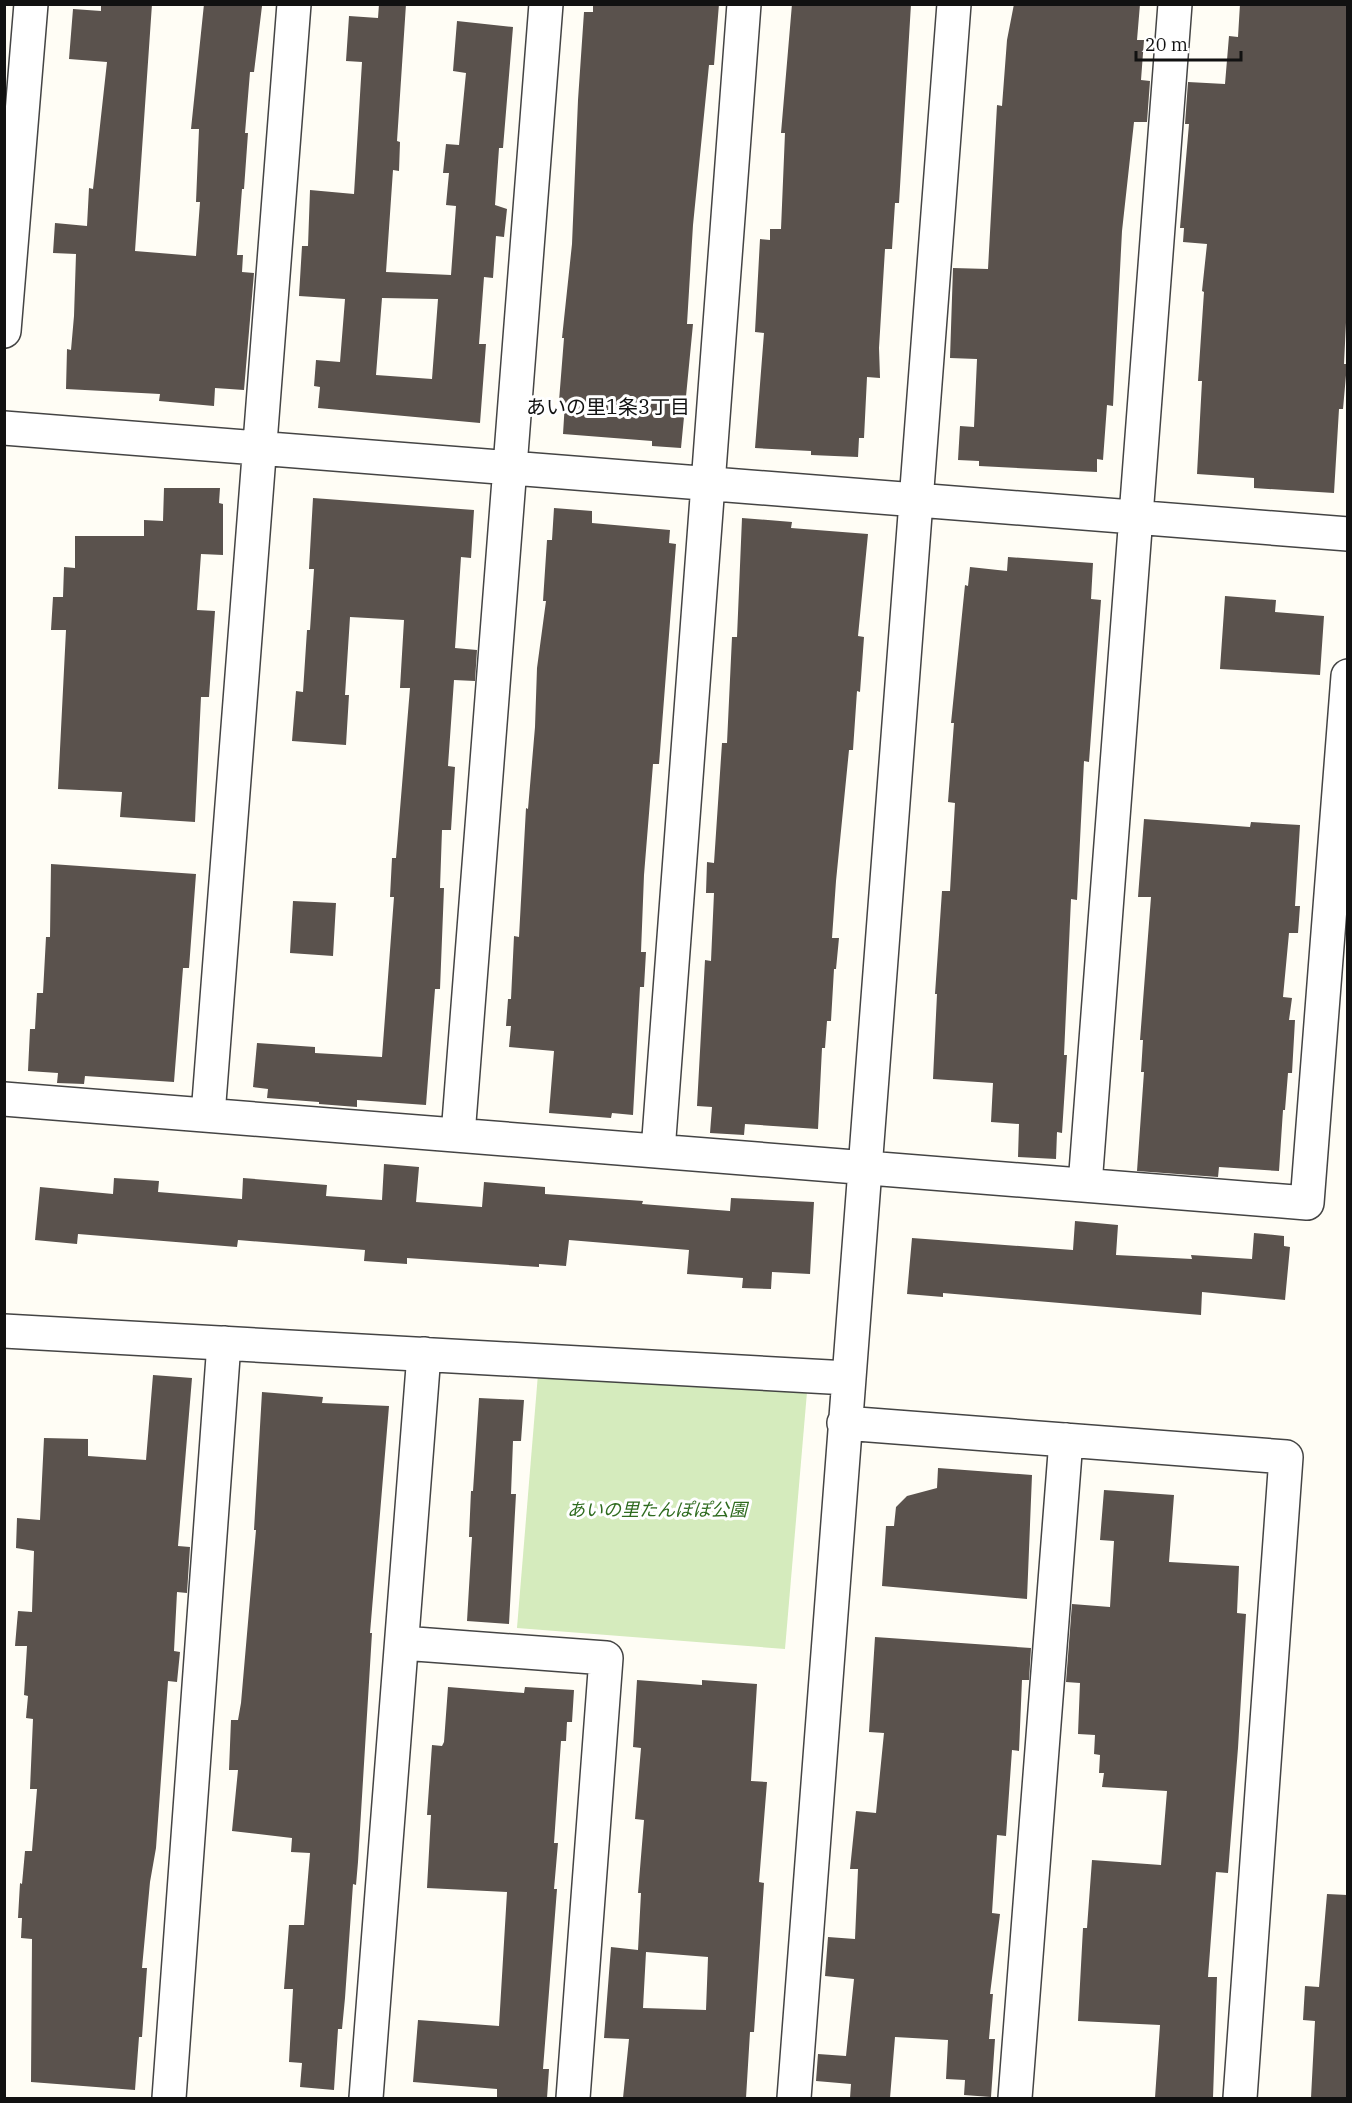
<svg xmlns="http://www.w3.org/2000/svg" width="1352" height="2103" font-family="'IBM Plex Serif','Noto Sans JP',serif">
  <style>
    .green { fill: #d5ebbd }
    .building { fill: #5a524d; fill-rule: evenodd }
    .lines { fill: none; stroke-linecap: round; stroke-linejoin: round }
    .minor-casing { stroke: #444; stroke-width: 36 }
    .minor { stroke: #fff; stroke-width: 33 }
    .labels { text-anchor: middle; stroke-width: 6; stroke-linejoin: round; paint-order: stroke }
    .park-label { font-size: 18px; font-style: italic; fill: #2f6b1f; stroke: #fff }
    .neighbourhood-label { font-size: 20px; fill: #111; stroke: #fff }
  </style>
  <rect width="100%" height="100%" fill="#fffdf5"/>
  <!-- green -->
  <path class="green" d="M538 1374 807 1392 785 1649 517 1628Z"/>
  <!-- building -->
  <path class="building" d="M101 4H152L135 251 196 256 200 202H196L199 129H191L204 4 262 6 254 72H250L245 133H248L244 189H242L237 255H243L242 272 254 273 244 390 215 388 214 406 159 401 160 394 66 389 67 349 71 350 74 316 76 254 53 253 55 223 87 226 89 188 93 189 107 62 69 59 73 9 101 11Z
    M379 4H406L397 141 400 142 399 171 393 170 386 272 451 275 456 206 446 205 449 173H443L446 144 459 145 466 73 453 71 457 21 513 27 503 148H499L495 205 507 209 504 237 496 236 493 278 484 277 479 344H486L480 423 318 408 320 387 314 386 316 360 340 362 345 299 299 296 302 246H308L310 190 354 194 362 62 346 61 349 16 378 18ZM382 298 438 299 432 379 376 375Z
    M593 4H719L714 65H709L693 225 687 324H693L681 448 652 446V441L563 434 565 402 559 401 564 338H562L572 244 578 100 584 12H593Z
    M792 4H911L899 203H895L892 249H885L879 348 880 378 867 377 864 438H859L858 457 811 455V451L755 448 764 333 755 332 760 239 770 240V229H781L785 133H781Z
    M1014 4H1140L1137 40H1144L1141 80 1150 81 1147 122H1134L1122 231 1113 406 1107 405 1103 460 1097 459V472L979 466V461L958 460 960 426 974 427 977 359 950 358 953 268 988 269 997 105 1002 106 1007 40Z
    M1240 4H1347V302L1344 364H1347L1343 409H1339L1334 493 1254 488V478L1197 474 1202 381H1198L1204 292 1202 291 1207 244 1183 242 1184 228H1180L1189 124H1185L1188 82 1225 84 1229 36 1238 37Z
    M164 488H220L219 503 223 504V555L201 554 197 610 215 611 209 697H201L195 822 120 817 122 792 58 789 66 630H51L53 597H63L64 567 75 568V536H144V520L163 521Z
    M313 498 474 510 471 558 461 557 455 648 477 650 475 681 454 680 448 766 455 767 451 830H442L440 888H444L440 989H435L426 1105 357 1100V1107L319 1104V1102L267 1098 268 1089 253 1087 257 1043 315 1047V1053L382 1057 394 897H390L392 858H396L410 688H400L404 620 350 617 345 695H349L346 745 292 741 296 691 303 692 307 630H310L314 569H309Z
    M554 508 592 511V523L670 530 669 543 676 544 659 764H653L644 875 641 952H646L644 987H640L633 1115 612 1113 611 1118 549 1113 554 1051 509 1047 511 1026H506L508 999H511L514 936 519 937 526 808 528 809 535 727 537 668 546 601H543L547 540H552Z
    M742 518 792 522 791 528 868 534 858 636 864 637 860 692 857 691 853 750H849L836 881 832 938H839L836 969H834L831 1021H827L825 1048H822L818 1129 745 1124 744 1135 710 1133 712 1107 697 1106 705 960 711 961 714 893H706L707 862 714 863 722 743H727L732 637H737Z
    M1008 557 1093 563 1091 599 1101 600 1089 762 1084 761 1077 900 1071 899 1064 1055H1067L1062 1133 1057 1132 1056 1159 1018 1157 1019 1124 991 1122 993 1083 933 1079 937 994H935L942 891H950L955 803 948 802 954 723H951L965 585 968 586 970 567 1007 571Z
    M1225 596 1276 600 1275 612 1324 616 1320 675 1220 669Z
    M1144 819 1250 827 1251 822 1300 825 1295 906H1300L1298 933H1289L1283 997 1292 998 1289 1020H1295L1292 1073H1288L1285 1110H1283L1279 1171 1219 1167 1218 1177 1137 1171 1144 1072H1141L1143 1040H1140L1151 897H1138Z
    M51 864 196 874 189 968H183L174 1082 85 1076 84 1084 57 1083 58 1073 28 1071 30 1029H35L37 993H43L46 937H50Z
    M293 901 336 903 333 956 290 953Z
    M384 1164 419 1167 416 1202 482 1207 484 1182 545 1187V1194L643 1201 642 1204 730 1211 731 1198 814 1202 810 1274 772 1272 771 1289 742 1288 743 1278 687 1274 689 1250 569 1240 566 1266 539 1264V1267L407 1258V1264L364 1261 365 1250 238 1240 237 1247 78 1234 77 1244 35 1240 40 1187 113 1194 114 1178 159 1181 158 1192 242 1199 243 1178 327 1185 326 1196 382 1200Z
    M1075 1221 1118 1225 1116 1255 1192 1259 1191 1255 1252 1259 1254 1233 1284 1236V1246L1290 1247 1285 1300 1202 1292 1201 1315 943 1293V1297L907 1294 912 1238 1073 1250Z
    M153 1375 192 1378 178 1546 190 1547 187 1593 177 1592 174 1651 180 1652 177 1682 168 1681 156 1848 150 1882 142 1968H147L142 2037H139L135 2090 31 2082 32 1939 21 1938 22 1918H18L20 1883 22 1884 25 1851H32L37 1789H30L33 1719 26 1718 28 1696 24 1695 27 1646H15L18 1611 32 1612 34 1551 16 1548 17 1518 40 1520 44 1438 88 1439V1456L146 1460Z
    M262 1392 323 1397 322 1403 389 1406 370 1633H372L358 1862 356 1885 353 1884 345 1998 342 2029H338L334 2090 300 2087 302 2063 289 2062 293 1989H284L289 1925H304L310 1853 291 1852 292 1838 232 1831 238 1770H229L231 1720H238L241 1703 256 1530H254Z
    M479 1398 524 1400 521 1441H513L511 1494H516L509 1624 467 1621 472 1537H469L471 1491H473Z
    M938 1468 1032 1475 1027 1599 882 1586 886 1526H894L896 1507 907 1496 937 1488Z
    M1104 1490 1174 1495 1169 1562 1239 1566 1237 1613 1246 1614 1238 1748 1228 1873 1216 1872 1208 1977H1217L1213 2098H1155L1160 2025 1078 2021 1083 1928H1087L1092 1860 1161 1865 1167 1791 1102 1787 1104 1773H1099L1100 1755 1094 1754 1095 1735 1078 1734 1080 1683 1066 1682 1072 1604 1110 1607 1114 1541 1100 1540Z
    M875 1637 1031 1648 1029 1680H1022L1019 1751 1012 1750 1006 1836 997 1835 992 1913 1000 1914 990 1994H993L989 2039H995L991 2097 964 2095 965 2080 946 2079 948 2040 895 2037 890 2098H850L851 2084 816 2081 818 2054 846 2056 854 1979 825 1976 828 1937 855 1939 858 1869H850L856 1811 876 1813 884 1733 869 1732Z
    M637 1680 702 1685V1680L757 1684 751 1781 767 1782 759 1882 764 1883 754 2032H750L746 2098H623L629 2039 604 2038 611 1947 638 1950 641 1893H638L644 1820 635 1819 641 1748 633 1747ZM646 1952 708 1957 706 2010 643 2008Z
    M448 1687 524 1693 525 1687 574 1690 572 1722H567L566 1741H561L554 1843H558L554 1889H557L543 2069H549L547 2098H497V2089L413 2082 418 2020 499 2026 507 1892 427 1888 431 1815H427L432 1745 442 1746 444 1742Z
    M1327 1894 1347 1895V2098H1311L1315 2021 1303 2020 1305 1986 1319 1987Z"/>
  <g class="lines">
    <!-- minor casing -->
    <g class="minor-casing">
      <path id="minor" d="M4 331 31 4
        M4 428 1348 534
        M4 1099 1307 1203 1348 676
        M208 1115 294 4
        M458 1135 546 4
        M658 1151 744 4
        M1085 1185 1175 4
        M4 1331 848 1378
        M844 1423 1286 1457 1240 2098
        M402 1643 606 1658 573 2098
        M169 2098 224 1343
        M366 2098 424 1354
        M794 2098 954 4
        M1015 2098 1066 1440"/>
    </g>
    <!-- minor -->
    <use href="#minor" class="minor"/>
  </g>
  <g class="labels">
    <!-- park labels -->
    <g class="park-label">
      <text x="657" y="1516">あいの里たんぽぽ公園</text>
    </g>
    <!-- neighbourhood labels -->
    <g class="neighbourhood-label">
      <text x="608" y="414">あいの里1条3丁目</text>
    </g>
  </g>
  <!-- border -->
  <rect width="1352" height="2103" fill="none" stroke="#111111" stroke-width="12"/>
  <!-- scale -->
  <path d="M1136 51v9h105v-9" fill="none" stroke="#111111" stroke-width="3"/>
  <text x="1145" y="51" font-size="18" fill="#111111" stroke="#ffffff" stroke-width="4.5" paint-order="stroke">20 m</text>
</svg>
